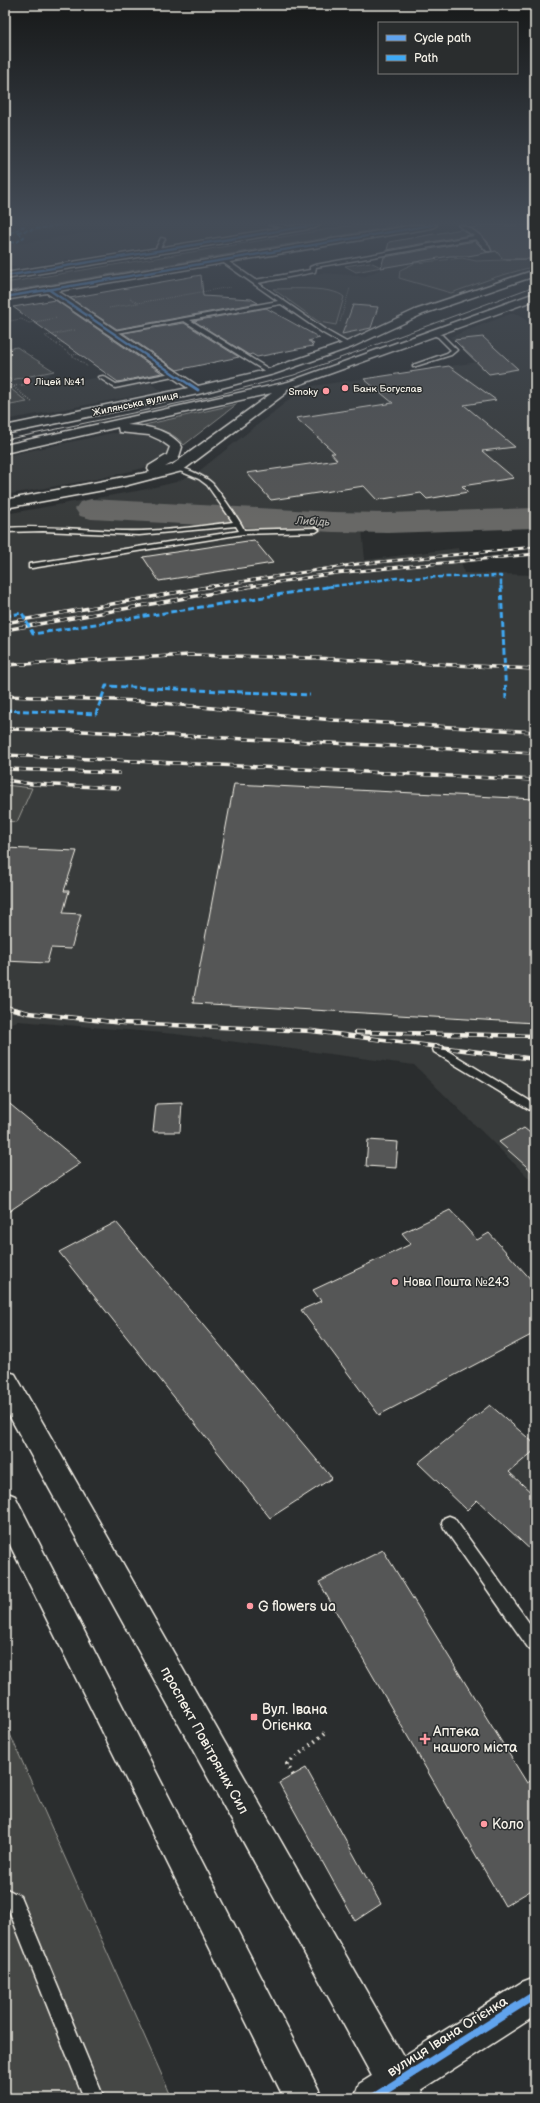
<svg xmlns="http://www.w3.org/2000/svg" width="540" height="2103" font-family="'Balsamiq Sans',sans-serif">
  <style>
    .built { fill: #373a3a }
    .green { fill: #444645; stroke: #9c9c96 }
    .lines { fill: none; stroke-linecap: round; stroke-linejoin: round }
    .river { fill: #676866; fill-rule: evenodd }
    .building { fill: #555756; stroke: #f4f1e8 }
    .service-casing { stroke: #f4f1e8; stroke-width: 3 }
    .minor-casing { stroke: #f4f1e8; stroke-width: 3 }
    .tertiary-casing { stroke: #f4f1e8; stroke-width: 3 }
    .primary-casing { stroke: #f4f1e8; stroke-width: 3 }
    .path-far2 { stroke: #f4f1e8; stroke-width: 1; stroke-dasharray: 0.5 1.5; stroke-linecap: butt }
    .path-far1 { stroke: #f4f1e8; stroke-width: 1.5; stroke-dasharray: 0.5 2; stroke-linecap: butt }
    .path { stroke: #f4f1e8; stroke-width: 4; stroke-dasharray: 1.5 4.5; stroke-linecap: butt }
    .service { fill: #2a2d2e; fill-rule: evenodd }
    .minor { fill: #2a2d2e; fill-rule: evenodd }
    .tertiary { fill: #2a2d2e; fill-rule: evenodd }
    .primary { fill: #2a2d2e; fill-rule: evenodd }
    .tram { stroke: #f4f1e8; stroke-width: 1 }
    .rail-far2-casing { stroke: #f4f1e8; stroke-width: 3 }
    .rail-far1-casing { stroke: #f4f1e8; stroke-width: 3.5 }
    .rail-casing { stroke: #f4f1e8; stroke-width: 4.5 }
    .rail-far2 { stroke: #2a2d2e; stroke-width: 2; stroke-dasharray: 5.5; stroke-linecap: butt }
    .rail-far1 { stroke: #2a2d2e; stroke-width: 2.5; stroke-dasharray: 7; stroke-linecap: butt }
    .rail { stroke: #2a2d2e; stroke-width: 3; stroke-dasharray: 8; stroke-linecap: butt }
    .quiet-far2 { stroke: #3fa9f5; stroke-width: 2; stroke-dasharray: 4 2; stroke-linecap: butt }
    .quiet-far1 { stroke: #3fa9f5; stroke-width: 2.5; stroke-dasharray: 5 2.5; stroke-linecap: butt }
    .quiet { stroke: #3fa9f5; stroke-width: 3; stroke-dasharray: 6 3; stroke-linecap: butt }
    .cycleway-far2-casing { stroke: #2a2d2e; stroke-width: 3.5 }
    .cycleway-far1-casing { stroke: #2a2d2e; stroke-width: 4.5 }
    .cycleway-casing { stroke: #2a2d2e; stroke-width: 10 }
    .cycleway-far2 { stroke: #60a3ed; stroke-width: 2.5 }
    .cycleway-far1 { stroke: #60a3ed; stroke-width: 3 }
    .cycleway { stroke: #60a3ed; stroke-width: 8 }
    .poi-dot { fill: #ff9aa2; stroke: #2a2d2e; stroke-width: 1.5 }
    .labels { text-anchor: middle; stroke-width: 3; stroke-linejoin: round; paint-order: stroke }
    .far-poi-label { font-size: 10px; fill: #f4f1e8; stroke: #2a2d2e; text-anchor: start }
    .far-street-label { font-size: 10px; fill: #f4f1e8; stroke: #2a2d2e }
    .far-water-label { font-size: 11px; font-style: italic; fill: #b5b3ae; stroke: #2a2d2e }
    .poi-label { font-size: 12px; fill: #f4f1e8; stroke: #2a2d2e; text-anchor: start }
    .near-poi-label { font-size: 14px; fill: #f4f1e8; stroke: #2a2d2e; text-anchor: start }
    .near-street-label { font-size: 14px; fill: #f4f1e8; stroke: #2a2d2e }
  </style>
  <rect width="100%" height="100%" fill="#2a2d2e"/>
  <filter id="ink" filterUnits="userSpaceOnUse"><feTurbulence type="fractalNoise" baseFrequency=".025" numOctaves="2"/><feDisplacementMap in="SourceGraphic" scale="8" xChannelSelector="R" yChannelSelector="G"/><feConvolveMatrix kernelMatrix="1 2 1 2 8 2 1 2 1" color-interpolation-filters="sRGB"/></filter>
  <g filter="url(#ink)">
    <!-- built -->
    <path class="built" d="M134 225H285L19 268 5 265V246Z
      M535 226V271L503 280 417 310 350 340 343 339 312 319 264 283 322 273 365 276 400 261 437 250 426 245Z
      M510 314H518L526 320 535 336V509L361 517 365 560 458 548 464 573 535 575V1184L414 1065 175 1034 18 1021 5 1025V514L142 490 176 482 199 471 305 387 478 362 450 337Z
      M17 347 54 371 44 378 53 385 95 378 115 389 148 382 162 391 5 420V349Z
      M112 433 140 434 157 438 169 447 166 459 148 467 97 479 5 495V456Z
      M535 1450V1495L509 1472Z"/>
    <!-- green -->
    <path class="green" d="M354 225H403L5 292V283Z
      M462 258 476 261 535 259V266L496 277 451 293 399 278 400 270 415 263Z
      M370 262 381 267 356 272 345 266Z
      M273 289C290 289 333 286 344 297L336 325 319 322Z
      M17 347C29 356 42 363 54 371L11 380 5 375V349Z
      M5 384 27 402 5 406Z
      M237 404 184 445C173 431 156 428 140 426Z
      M5 785 32 788 17 822 5 821Z
      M5 1723 172 2098H5Z"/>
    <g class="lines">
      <!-- river -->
      <path class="river" d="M91 499 333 512 388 513 535 508V528L388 533 333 532 91 519 80 516 75 509 80 502Z"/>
    </g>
    <!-- building -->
    <path class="building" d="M486 225H535V259H503L496 251 492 252 487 241 471 228Z
      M462 229 470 235 387 250 389 242Z
      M475 241 486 252H490L468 256H450L381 268 384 257Z
      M201 275 203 296 251 299 258 303 117 329 70 298Z
      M55 300 162 373 118 382 13 307Z
      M353 305 378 307 371 328 342 334Z
      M266 308 320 338 308 341 314 344H311L313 346 257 357 252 354 249 355 194 321Z
      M184 323 239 357 177 370 123 333Z
      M483 337 518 369 489 374 454 340Z
      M449 366 496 400 464 405 515 447 482 451 514 478 462 486 468 492 427 499 421 493 377 500 364 486 271 500 247 473 337 460 331 453H335L296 418 393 403 364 379Z
      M254 540 273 563 159 581 143 557Z
      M234 784 535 799V1023L193 1003Z
      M5 848 77 851 64 891H69L63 913 81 914 71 949 51 948 47 963 5 961Z
      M5 1100 81 1163 5 1214Z
      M182 1103 180 1132H153L156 1104Z
      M524 1128 535 1137V1174L499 1142Z
      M368 1140 398 1142 396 1168 366 1166Z
      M450 1210 477 1240 489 1233 535 1284V1333L379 1415 301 1310 321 1301 313 1290 411 1244 402 1233Z
      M116 1222 332 1478 270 1518 59 1252Z
      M490 1405 535 1444V1450L509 1472 535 1496V1554L477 1500 467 1510 418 1463Z
      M383 1550 527 1783 535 1778V1888L505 1906 319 1582Z
      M306 1768 381 1904 355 1921 279 1783Z"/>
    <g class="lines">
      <!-- service casing -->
      <g class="service-casing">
        <path id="service" d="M269 225H282L297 228 295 229Z
          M458 225C470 225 488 240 491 251H487L476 239 316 267 315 272 258 283 327 331 350 344V346H346L323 333 281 304 190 320 272 371V373H268L184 321 112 334 109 332 278 301 221 261V259H225L255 280 310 270V267L315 265 474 236Z
          M161 238 165 239 158 252H154Z
          M431 332 442 335 457 350 451 355 413 367V365L447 353 451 350 438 337 431 334Z
          M176 372 178 373V375L115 388 98 377 103 376 116 384Z
          M175 467C183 466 206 477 212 483 218 490 242 523 244 530L316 528 319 530 316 532 243 534 32 568H29V564L239 531 236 526 139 535 43 531 5 532V528C44 525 82 530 121 531 158 532 196 527 233 522L207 485 199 479 175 469Z
          M438 1045 535 1104V1113L434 1052 433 1049 434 1046Z
          M449 1516 454 1518 535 1631V1652L529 1649 444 1528 442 1523 444 1518Z
          M5 1888 20 1896 104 2098H84L8 1908 5 1907Z"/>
      </g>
      <!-- minor casing -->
      <g class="minor-casing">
        <path id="minor" d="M48 286 52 287 204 390 202 392H194L44 291 43 289Z"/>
      </g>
      <!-- tertiary casing -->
      <g class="tertiary-casing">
        <path id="tertiary" d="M535 1977V2016L408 2098H354L359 2084 522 1982Z"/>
      </g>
      <!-- primary casing -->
      <g class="primary-casing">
        <path id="primary" d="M298 225H320L315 228 5 279V273Z
          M415 225H437L432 228 5 300V294Z
          M535 270V276L423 314 352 347 274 374 198 394 5 434V426L198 386 266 370 344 343 415 310Z
          M535 293V300L287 389 286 393 182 471 120 487 5 508V500L150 472 148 469 149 466 167 455 170 447 160 440 149 435 119 432 118 427 5 453V445L288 382ZM272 393 172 465 165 467 178 460 182 447 180 444C166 429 147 426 127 425Z
          M5 1371 15 1374 419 2084 424 2098H384L5 1408Z
          M5 1492 15 1496 323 2098H284L5 1535Z"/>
      </g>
      <!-- path-far2 -->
      <path class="path-far2" d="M130 298 138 303
        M109 308 230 287
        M5 322 21 319 29 323 57 318
        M340 322 350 288
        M75 330 45 336 88 367
        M57 344 64 343
        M72 355 79 354
        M5 380 11 385
        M22 385 33 383"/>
      <!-- path-far1 -->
      <path class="path-far1" d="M10 384 33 403
        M14 386 28 384"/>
      <!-- path -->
      <path class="path" d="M293 1775 287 1764 325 1733"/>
      <!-- service -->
      <use href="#service" class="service"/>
      <!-- minor -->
      <use href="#minor" class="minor"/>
      <!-- tertiary -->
      <use href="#tertiary" class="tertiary"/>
      <!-- primary -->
      <use href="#primary" class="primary"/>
      <!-- tram -->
      <path class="tram" d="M5 440 213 396 294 375 535 286"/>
      <!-- rail-far2 casing -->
      <g class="rail-far2-casing">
        <path id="rail-far2" d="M207 587 358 564 535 547
          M246 587 337 573 535 554"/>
      </g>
      <!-- rail-far1 casing -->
      <g class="rail-far1-casing">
        <path id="rail-far1" d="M5 623 213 586
          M5 630 253 586
          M5 665 190 655 314 658 535 669
          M5 696 141 701 333 720 535 732
          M5 729 61 730 535 753
          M5 755 535 780
          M5 769 119 773
          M5 780 32 784 119 788"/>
      </g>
      <!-- rail casing -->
      <g class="rail-casing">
        <path id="rail" d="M5 1007 29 1013 123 1023 312 1031 535 1059
          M356 1032 535 1036"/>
      </g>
      <!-- rail-far2 -->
      <use href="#rail-far2" class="rail-far2"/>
      <!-- rail-far1 -->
      <use href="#rail-far1" class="rail-far1"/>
      <!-- rail -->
      <use href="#rail" class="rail"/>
      <!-- quiet-far2 -->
      <path class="quiet-far2" d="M5 236 26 225
        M5 243 17 242 24 237 17 232 61 225"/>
      <!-- quiet-far1 -->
      <path class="quiet-far1" d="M326 587 397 578 501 576V587"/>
      <!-- quiet -->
      <path class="quiet" d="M501 586 506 699
        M5 616 22 613 33 634 333 586
        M5 710 96 714 106 686 310 695"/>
      <!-- cycleway-far2 casing -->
      <g class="cycleway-far2-casing">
        <path id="cycleway-far2" d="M5 276 315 225
          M48 289 190 385
          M5 297 432 225"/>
      </g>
      <!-- cycleway-far1 casing -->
      <g class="cycleway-far1-casing">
        <path id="cycleway-far1" d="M189 384 198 390"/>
      </g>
      <!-- cycleway casing -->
      <g class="cycleway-casing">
        <path id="cycleway" d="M373 2098 535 1995"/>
      </g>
      <!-- cycleway-far2 -->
      <use href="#cycleway-far2" class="cycleway-far2"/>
      <!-- cycleway-far1 -->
      <use href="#cycleway-far1" class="cycleway-far1"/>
      <!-- cycleway -->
      <use href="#cycleway" class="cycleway"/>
    </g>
  </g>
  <!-- sky -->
  <linearGradient id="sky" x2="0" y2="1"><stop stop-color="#171919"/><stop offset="0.43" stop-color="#444c57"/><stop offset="1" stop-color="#444c57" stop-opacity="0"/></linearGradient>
  <rect width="540" height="519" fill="url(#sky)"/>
  <!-- markers -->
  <g class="poi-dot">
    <circle cx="27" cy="381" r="4"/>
    <circle cx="345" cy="388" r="4"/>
    <circle cx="326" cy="391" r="4"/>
    <circle cx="395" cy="1282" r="4"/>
    <circle cx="250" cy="1606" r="4"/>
    <rect x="250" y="1713" width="8" height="8" rx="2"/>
    <path d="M423 1733h4v4h4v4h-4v4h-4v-4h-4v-4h4z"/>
    <circle cx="484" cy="1824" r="4"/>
  </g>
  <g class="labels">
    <!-- far-poi labels -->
    <g class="far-poi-label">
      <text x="35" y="385">Ліцей №41</text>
      <text x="353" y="392">Банк Богуслав</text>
      <text x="318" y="395" text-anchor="end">Smoky</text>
    </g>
    <!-- far-street labels -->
    <g class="far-street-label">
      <text transform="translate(135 403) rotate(-12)" y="4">Жилянська вулиця</text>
    </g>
    <!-- far-water labels -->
    <g class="far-water-label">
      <text transform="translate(313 521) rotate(3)" y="4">Либідь</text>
    </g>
    <!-- poi labels -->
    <g class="poi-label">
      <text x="403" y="1286">Нова Пошта №243</text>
    </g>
    <!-- near-poi labels -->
    <g class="near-poi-label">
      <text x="258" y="1611">G flowers ua</text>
      <text x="262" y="1714">Вул. Івана<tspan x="262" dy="16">Огієнка</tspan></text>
      <text x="433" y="1736">Аптека<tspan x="433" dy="16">нашого міста</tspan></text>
      <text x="492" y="1829">Коло</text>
    </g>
    <!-- near-street labels -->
    <g class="near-street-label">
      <text transform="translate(205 1740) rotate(61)" y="5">проспект Повітряних Сил</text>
      <text transform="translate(447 2036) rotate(-32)" y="5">вулиця Івана Огієнка</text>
    </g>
  </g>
  <!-- margin -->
  <rect width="540" height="2103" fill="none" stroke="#2a2d2e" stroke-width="20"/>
  <rect x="10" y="10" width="520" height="2083" fill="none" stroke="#f4f1e8" stroke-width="1.5" filter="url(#ink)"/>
  <!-- legend -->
  <rect x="378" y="22" width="140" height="52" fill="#2a2d2e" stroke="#7b7b78"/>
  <rect x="386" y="35" width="20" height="6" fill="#60a3ed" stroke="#7b7b78"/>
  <text x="414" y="42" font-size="12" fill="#f4f1e8">Cycle path</text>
  <rect x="386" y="55" width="20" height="6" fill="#3fa9f5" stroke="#7b7b78"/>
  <text x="414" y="62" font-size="12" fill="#f4f1e8">Path</text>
</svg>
